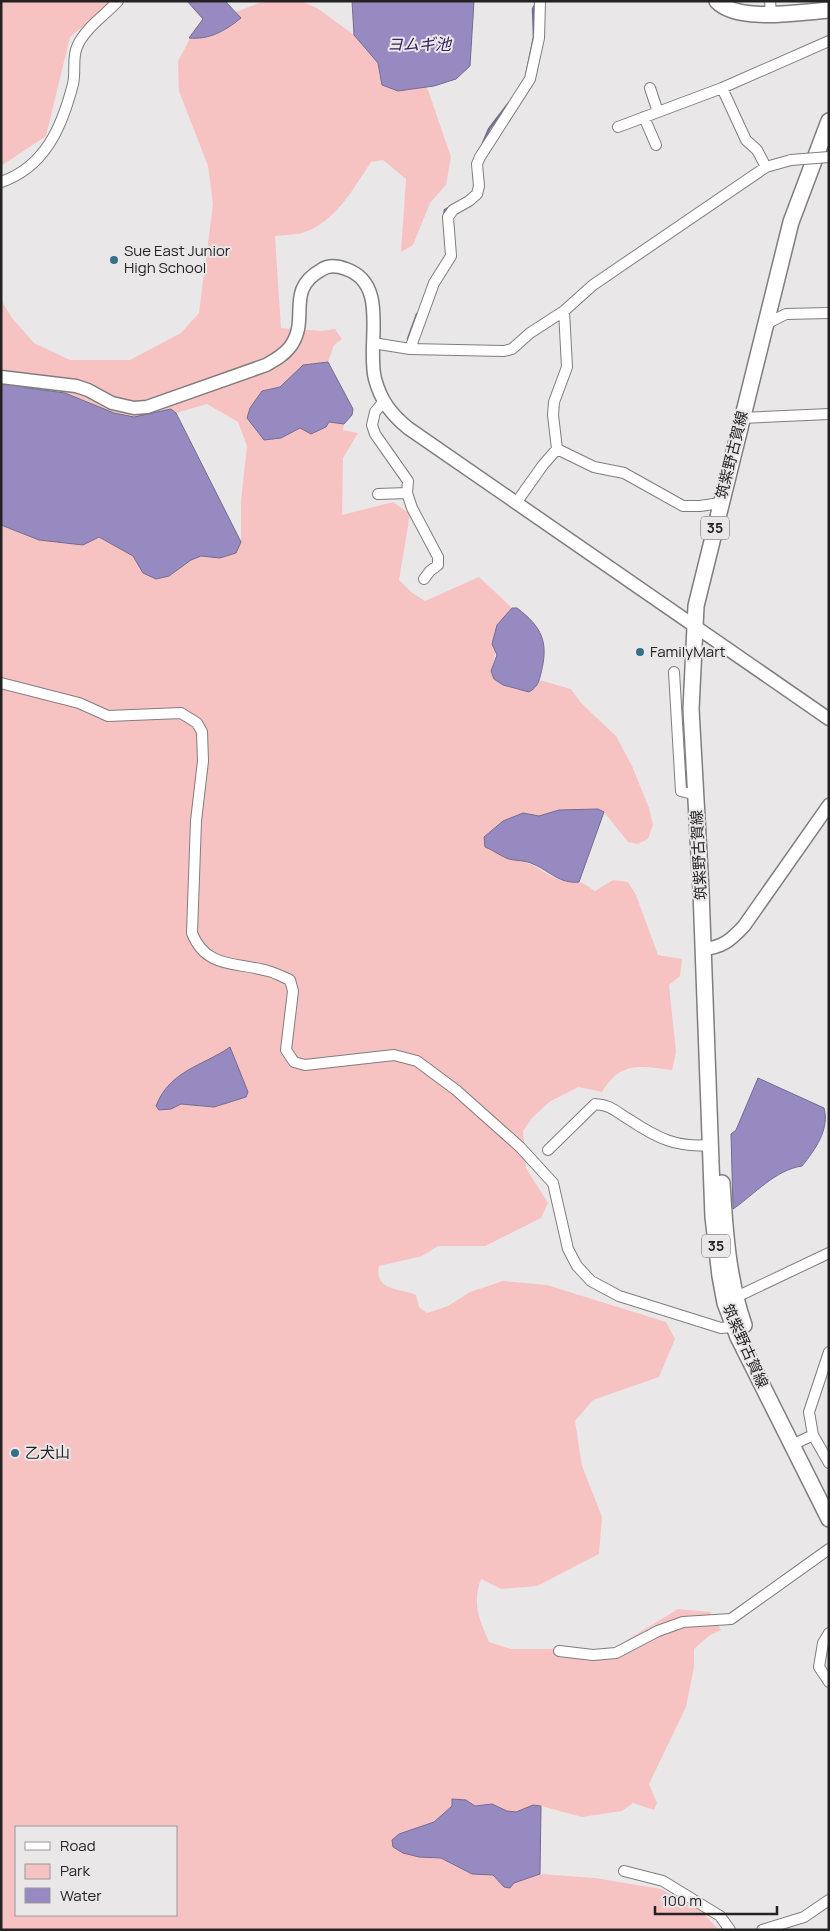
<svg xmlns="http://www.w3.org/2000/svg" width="830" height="1931" font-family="Manrope,'Noto Sans JP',sans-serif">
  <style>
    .green { fill: #f7c3c2; fill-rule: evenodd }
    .water { fill: #978ac0; stroke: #746b91 }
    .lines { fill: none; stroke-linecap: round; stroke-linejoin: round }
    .stream { stroke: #746b91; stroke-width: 2.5 }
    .minor-casing { stroke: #807d7f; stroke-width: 12 }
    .tertiary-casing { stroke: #807d7f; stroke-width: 15 }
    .primary-casing { stroke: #807d7f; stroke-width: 18 }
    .minor { stroke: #fff; stroke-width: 10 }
    .tertiary { stroke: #fff; stroke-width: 12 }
    .primary { stroke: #fff; stroke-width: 15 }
    .minor-bridge-casing { stroke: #807d7f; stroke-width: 12; stroke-linecap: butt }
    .minor-bridge { stroke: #fff; stroke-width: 10 }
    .poi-dot { fill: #376f89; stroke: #eae7e9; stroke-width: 2 }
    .labels { text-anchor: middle; stroke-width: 4; stroke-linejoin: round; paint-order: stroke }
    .shield { fill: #eae7e9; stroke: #5f5d5e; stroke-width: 1 }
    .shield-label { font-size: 14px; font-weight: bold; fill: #242223 }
    .poi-label { font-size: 15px; fill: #242223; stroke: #eae7e9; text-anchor: start }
    .street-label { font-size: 15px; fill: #242223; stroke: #eae7e9 }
    .water-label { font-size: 16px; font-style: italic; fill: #372163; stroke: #eae7e9 }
  </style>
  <rect width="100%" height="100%" fill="#eae7e9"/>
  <!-- green -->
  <path class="green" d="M1 1H114L70 37 46 136 1 166Z
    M273 1H301L317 8 354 35 378 63 382 85 398 91 427 87 451 157 446 185 430 203 413 245 401 252 406 179 383 160 371 162C353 189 335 223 302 233 293 235 283 235 275 236L281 328 322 331 335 329 342 339 334 345 328 362 303 365 280 387 262 391 275 439 300 428 312 434 326 427 329 422 344 424 343 430 358 433 343 458 342 515 393 502 410 514 399 580 411 592 425 601 479 577 512 608C494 625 499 648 491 671 504 686 516 694 536 688L539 680 571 689 581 703 616 736 632 766 649 808 653 825 648 839 638 844 628 842 604 812 598 809 559 810 539 816 523 813 503 821 484 837 509 859C528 859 539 870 555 878 563 882 570 881 578 882 583 882 590 888 595 891L613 880 628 882 636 895 658 955 682 959 680 976 669 985 676 1052 672 1070C639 1066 621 1061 602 1092L578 1087 549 1102 532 1118 523 1131 526 1168 548 1203 541 1218 485 1246H438L422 1256 379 1266C374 1291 400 1288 416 1295L419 1307 427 1313 448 1306 470 1292 503 1281 547 1285 666 1322 675 1339 659 1377 593 1400 575 1421 582 1466 602 1517 599 1554 537 1586 501 1589 481 1579C472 1603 479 1619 489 1642L511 1649H612L678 1609 710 1612 721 1630 710 1635 694 1649V1667L686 1707 649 1784 657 1803 654 1810 633 1803 622 1811 582 1817 541 1806 533 1805 516 1812 507 1811 492 1804 475 1806 466 1800H452V1806L434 1822 399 1834 392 1841 393 1847 441 1858 472 1874 493 1875 499 1881 514 1883 540 1874 595 1878 661 1889 702 1912 719 1930H1V525L16 531 83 545 98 537 133 556 143 573 156 579 169 576 191 560 201 556 220 558 236 553 241 542V501L247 446 238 422 207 404 176 413 171 409 134 417 114 413 66 393 28 388 1 381V300L12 318 34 343 70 360H130L181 333 199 313 213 204 208 166 179 91 178 61 196 27 259 3ZM16 1827H176V1915H16Z"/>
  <!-- water -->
  <path class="water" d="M187 1H225L241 18C225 31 209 40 189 38L203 19Z
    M352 1H474L470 66 456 79 434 86 398 91 382 85 378 63 354 35Z
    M328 362 353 409 352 415 344 424 329 422 326 427 311 434 300 428 281 438 264 440 247 418 250 408 262 391 280 387 303 365Z
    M1 381 28 388 65 393 114 413 134 417 171 409 176 413 241 542 236 553 220 558 201 556 191 560 169 576 156 579 143 573 133 556 99 537 83 545 39 540 1 525Z
    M512 608H517C542 627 549 642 541 673 539 681 538 687 529 692L503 685 494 679 491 671 497 655 492 644 497 625Z
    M598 809 604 812 579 882C559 884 550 871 533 864 525 860 517 861 509 859 504 858 493 850 485 847L484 837 503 821 523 813 539 816 559 810Z
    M230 1047 248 1092 246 1097 214 1107 181 1104 171 1109 159 1110 156 1106C170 1070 203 1066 230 1047Z
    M758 1078 824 1108C830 1129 815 1150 802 1166 775 1170 755 1194 733 1209L731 1134 736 1130Z
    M452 1799 466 1800 475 1806 492 1804 507 1811 516 1812 533 1805 541 1806 540 1874 514 1883 510 1888 504 1887 493 1875 472 1874 441 1858 419 1857 403 1853 393 1847 392 1840 399 1834 434 1822 452 1806Z"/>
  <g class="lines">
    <!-- stream -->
    <path class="stream" d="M526 76 534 37 533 9 536 3
      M483 143 489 129 508 104
      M444 216 445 210 450 207
      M408 339 417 314"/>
    <!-- minor casing -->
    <g class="minor-casing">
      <path id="minor" d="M770 1 771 14
        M650 88 658 112
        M722 88 746 140 757 150 766 167
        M644 117 656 145
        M618 127 722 88 829 41
        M1 182C45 167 62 127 73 84 76 72 72 58 77 47 84 29 105 15 118 1
        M764 325 786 314 829 313
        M373 343 410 349 504 351 512 349 530 333 564 311 593 285 766 167 791 160
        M410 349 434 283 451 256 448 217 453 210 469 201 477 194 479 186 477 164 480 157 530 79 539 38 540 1
        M384 401 375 412 372 425 375 434 408 481 407 493 412 508 438 557V565L430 571 424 579
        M741 418 829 414
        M557 449 553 415 554 402 567 367 564 311
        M378 494 407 493
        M516 503 543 465 557 449 594 467 624 473 683 506H700L720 503
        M674 672 681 791 696 795
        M1 683 79 703 108 716 181 713 197 723 202 732 203 761 196 821 192 933C206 969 237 962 268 971 276 973 283 977 290 980L293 991 286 1050 294 1062 305 1065 394 1055 417 1061 456 1090 520 1147 553 1183 568 1249 577 1266 591 1281 619 1296 721 1328 740 1326
        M548 1150 595 1104C612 1105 616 1112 630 1120 657 1138 677 1148 710 1145
        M730 1300 829 1253
        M813 1435 829 1463
        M792 1445 813 1435 809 1412 829 1352
        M829 1633 823 1643 819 1667 829 1682
        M559 1651 593 1655 616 1653 658 1631 683 1622 731 1619 829 1549
        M624 1871 663 1881 720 1916 730 1930
        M762 1930 804 1917 829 1900"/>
    </g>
    <!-- tertiary casing -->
    <g class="tertiary-casing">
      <path id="tertiary" d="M1 377 76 386 88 390 112 403 134 408 147 407 266 365C275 360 284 355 290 347 311 319 284 291 321 270 328 265 338 266 346 269 390 284 366 344 375 379 381 401 391 414 408 428L829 719
        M702 949C722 948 731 940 744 926L829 805"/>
    </g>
    <!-- primary casing -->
    <g class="primary-casing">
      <path id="primary" d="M717 1C737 23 801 12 829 10
        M829 121 791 222 696 606 691 709 701 891 713 1217 720 1276 725 1303 738 1337 829 1519
        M722 1183C725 1232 728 1279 744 1325"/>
    </g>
    <!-- minor -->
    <use href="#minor" class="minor"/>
    <!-- tertiary -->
    <use href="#tertiary" class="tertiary"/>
    <!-- primary -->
    <use href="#primary" class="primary"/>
    <!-- minor-bridge casing -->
    <g class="minor-bridge-casing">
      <path id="minor-bridge" d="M791 160 829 157"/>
    </g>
    <!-- minor-bridge -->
    <use href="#minor-bridge" class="minor-bridge"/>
  </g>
  <!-- markers -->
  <g class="poi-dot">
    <circle cx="114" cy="260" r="5"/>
    <circle cx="640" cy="652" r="5"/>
    <circle cx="15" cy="1453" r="5"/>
  </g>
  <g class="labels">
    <!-- shield labels -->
    <g class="shield">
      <rect x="701" y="516.5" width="28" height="23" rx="4"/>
      <rect x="702" y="1234.5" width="28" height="23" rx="4"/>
    </g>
    <g class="shield-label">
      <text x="715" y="533">35</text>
      <text x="716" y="1251">35</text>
    </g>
    <!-- poi labels -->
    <g class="poi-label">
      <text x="124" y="256">Sue East Junior<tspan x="124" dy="17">High School</tspan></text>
      <text x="650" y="657">FamilyMart</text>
      <text x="25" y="1458">乙犬山</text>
    </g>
    <!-- street labels -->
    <g class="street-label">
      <text transform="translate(732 455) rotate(-76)" y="5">筑紫野古賀線</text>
      <text transform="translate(699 855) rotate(-93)" y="5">筑紫野古賀線</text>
      <text transform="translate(745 1346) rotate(66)" y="5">筑紫野古賀線</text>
    </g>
    <!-- water labels -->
    <g class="water-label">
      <text x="419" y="50">ヨムギ池</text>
    </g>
  </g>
  <!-- border -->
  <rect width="830" height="1931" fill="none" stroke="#242223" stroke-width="5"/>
  <!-- legend -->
  <rect x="15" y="1826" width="162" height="90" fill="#eae7e9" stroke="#9b989a"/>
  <rect x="25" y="1842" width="25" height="8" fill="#ffffff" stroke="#9b989a"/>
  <text x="60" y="1851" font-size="15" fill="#242223">Road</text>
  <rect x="25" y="1864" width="25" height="15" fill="#f7c3c2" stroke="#9b989a"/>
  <text x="60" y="1876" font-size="15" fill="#242223">Park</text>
  <rect x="25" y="1888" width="25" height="15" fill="#978ac0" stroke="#9b989a"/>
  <text x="60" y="1901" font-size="15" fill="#242223">Water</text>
  <!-- scale -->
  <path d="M655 1906v8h122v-8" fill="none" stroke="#242223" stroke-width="2.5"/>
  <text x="662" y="1906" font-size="15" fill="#242223" stroke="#eae7e9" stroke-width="4" paint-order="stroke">100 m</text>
</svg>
